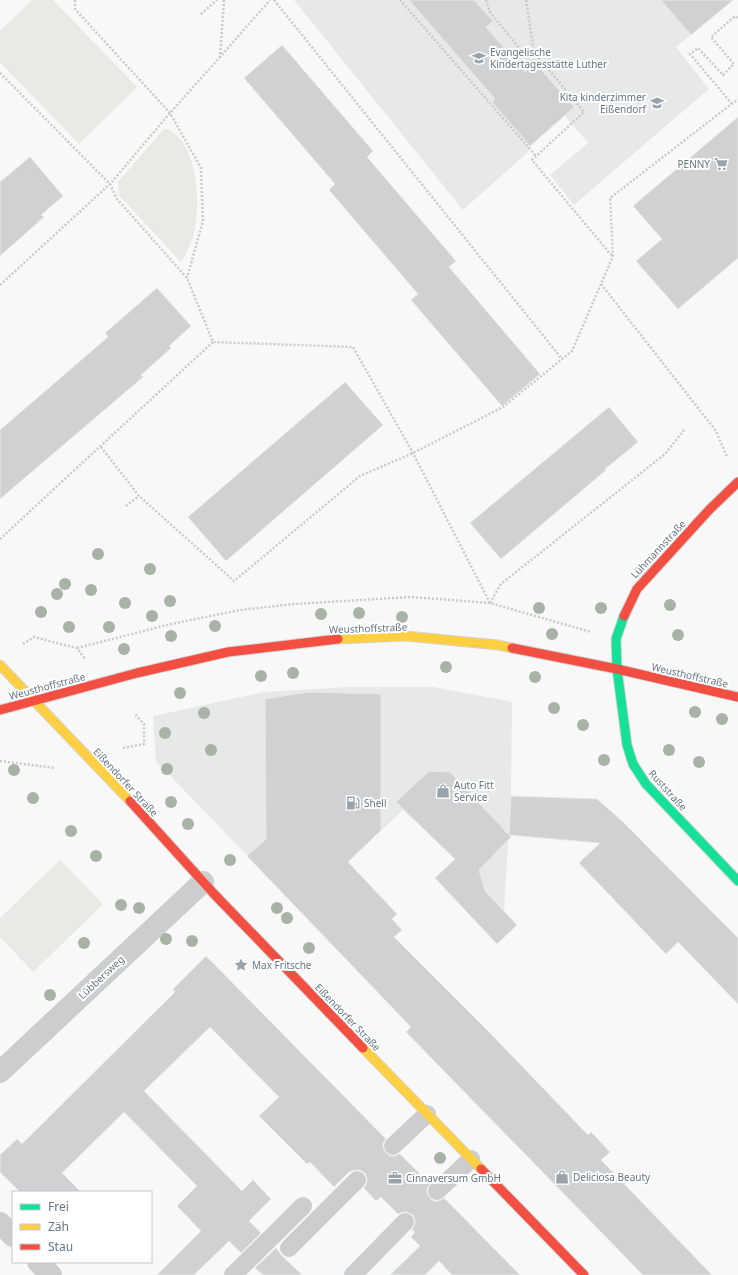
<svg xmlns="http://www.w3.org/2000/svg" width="738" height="1275" font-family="'Noto Sans',sans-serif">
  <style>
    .built { fill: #e7e8e8 }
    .green { fill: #e7eae5 }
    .building { fill: #cfd1d2; stroke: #e8e8e8 }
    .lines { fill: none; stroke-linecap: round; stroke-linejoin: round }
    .fast-casing { stroke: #d4d5d5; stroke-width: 11 }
    .slow-casing { stroke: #d4d5d5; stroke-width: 11 }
    .jam-casing { stroke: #d4d5d5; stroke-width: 11 }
    .path { stroke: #c9cacb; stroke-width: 2.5; stroke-dasharray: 2 2; stroke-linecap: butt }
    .lane { stroke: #cbcdce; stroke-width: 18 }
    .street { stroke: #cbcdce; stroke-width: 22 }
    .fast { stroke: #16e098; stroke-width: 9 }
    .slow { stroke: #ffcf43; stroke-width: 9 }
    .jam { stroke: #f24e42; stroke-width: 9 }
    .tree { fill: #a9b2a6 }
    .labels { text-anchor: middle; stroke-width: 4; stroke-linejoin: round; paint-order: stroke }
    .poi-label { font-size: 10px; fill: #647581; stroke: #fff; text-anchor: start }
    .street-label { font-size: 10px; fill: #647581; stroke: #fff }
  </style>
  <rect width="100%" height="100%" fill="#f8f8f8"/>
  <!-- built -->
  <path class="built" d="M294 0H716L723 8 676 47 709 89 574 205 550 175 588 143 565 116 530 146 528 152 463 210Z
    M346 687H433L512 702 511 796 504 911 455 859 403 810 348 862 287 897 156 761 153 716 264 692Z"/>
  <!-- green -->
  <path class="green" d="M32 0H53L137 87 79 144 0 62V31Z
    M164 129H169C198 148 200 197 195 228 193 241 187 252 181 262L119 195 118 182Z
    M60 860 103 904 33 972 0 937V918Z"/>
  <!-- building -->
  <path class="building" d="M409 0H474L493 21 486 27 525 72 535 63 574 107 530 146 492 102 495 99Z
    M661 0H733L691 35Z
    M282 45 373 151 367 157 456 261 449 267 540 374 502 406 411 300 418 294 329 190 335 184 244 78Z
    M738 117V258L678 309 636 261 662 239 633 206Z
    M30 157 63 196 41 215 44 217 0 256V182Z
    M157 288 191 326 169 346 171 348 141 375 143 377 0 499V430L108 337 105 333Z
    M345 382 383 425 226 561 188 517Z
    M609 407 638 442 605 469 606 470 501 559 470 523Z
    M308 692 381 694V830L348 862 397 914 392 919 402 930 394 937 490 1033 588 1135 591 1132 610 1152 601 1160 712 1275H643L406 1032 411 1027 247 856 266 839 265 699Z
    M429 771 450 772 509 835 511 796 597 799 622 821 738 938V1004L678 942 666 954 579 863 600 843 509 835 511 837 479 870 485 891 517 925 497 944 435 878 455 859 396 802Z
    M206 956 386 1139 383 1143V1148L386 1153 390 1156H395L400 1154 430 1184 427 1188V1193L430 1198 434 1201H439L444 1198 520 1275H452L439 1261 425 1275H390L420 1246 411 1237 415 1232 412 1230 415 1224V1220L413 1215 407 1212H403L398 1214 381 1197 376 1201 364 1188 367 1183V1178L365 1173 360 1170H355L349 1172 334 1187 310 1162 307 1164 259 1116 279 1097 210 1027 144 1091 242 1191 253 1180 271 1199 249 1221 261 1233 241 1253 229 1241 194 1275H157L201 1231 177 1206 197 1186 124 1112 62 1173 81 1192H20L0 1172V1155L17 1139 22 1144 175 992 173 989Z
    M276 1248 281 1255 302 1275H263L255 1268Z"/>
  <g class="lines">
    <!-- fast casing -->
    <g class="fast-casing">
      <path id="fast" d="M624 616 616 639 617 669 627 745 633 764 646 784 738 881"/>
    </g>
    <!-- slow casing -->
    <g class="slow-casing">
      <path id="slow" d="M338 639 406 636 498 645 512 648
        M0 665 130 801
        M363 1048 481 1169"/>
    </g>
    <!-- jam casing -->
    <g class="jam-casing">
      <path id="jam" d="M624 616 637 589 709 510 738 482
        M512 648 617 669 738 697
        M0 710 137 673 228 652 338 639
        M130 801 215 895 363 1048
        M481 1169 584 1275"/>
    </g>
    <!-- path -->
    <path class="path" d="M75 0V9L170 113 201 168 203 221 187 278
      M224 0 220 57 270 0
      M274 0 562 359
      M400 0 536 156
      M486 0 490 12 527 58 534 52 584 112 532 160 612 256
      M526 0 534 52
      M201 14 217 0
      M0 73 110 184 117 199 187 278 213 342 353 347 413 453 490 603
      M732 104 690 54 698 48 723 75 734 64 711 37 735 16 738 19
      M601 284 716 431 727 457
      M0 285 110 184 170 113 220 57
      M101 447 139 496 234 581 360 476 413 453 503 407 572 351 613 256 610 198 738 99
      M126 506 139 496
      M0 539 213 342
      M490 603 501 584 665 454 684 430
      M23 644 34 637 77 648 85 659
      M77 648 171 624 240 610 294 604 411 597 490 603 591 632
      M123 748 144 744V724L134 713
      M0 761 55 768"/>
    <!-- lane -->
    <path class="lane" d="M393 1146 427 1114
      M437 1191 471 1159
      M289 1248 357 1180
      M233 1275 303 1206
      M353 1275 405 1222"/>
    <!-- street -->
    <path class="street" d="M0 1072 203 882
      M0 1223 13 1236
      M38 1262 51 1275"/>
    <!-- fast -->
    <use href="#fast" class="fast"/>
    <!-- slow -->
    <use href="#slow" class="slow"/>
    <!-- jam -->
    <use href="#jam" class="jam"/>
  </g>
  <!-- trees -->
  <g class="tree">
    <circle cx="98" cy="554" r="6"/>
    <circle cx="150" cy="569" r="6"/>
    <circle cx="65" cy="584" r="6"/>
    <circle cx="91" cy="590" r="6"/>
    <circle cx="57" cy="594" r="6"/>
    <circle cx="170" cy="601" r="6"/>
    <circle cx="125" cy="603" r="6"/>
    <circle cx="670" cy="605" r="6"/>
    <circle cx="539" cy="608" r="6"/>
    <circle cx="601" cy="608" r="6"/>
    <circle cx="41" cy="612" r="6"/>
    <circle cx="359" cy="613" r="6"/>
    <circle cx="321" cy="614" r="6"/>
    <circle cx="152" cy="616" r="6"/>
    <circle cx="402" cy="617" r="6"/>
    <circle cx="215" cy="626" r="6"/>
    <circle cx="69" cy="627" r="6"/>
    <circle cx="109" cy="627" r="6"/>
    <circle cx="552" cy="634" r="6"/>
    <circle cx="678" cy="635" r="6"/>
    <circle cx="171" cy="636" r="6"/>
    <circle cx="124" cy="649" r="6"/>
    <circle cx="446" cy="667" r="6"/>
    <circle cx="293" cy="673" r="6"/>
    <circle cx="261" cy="676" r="6"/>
    <circle cx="535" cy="677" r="6"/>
    <circle cx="180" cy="693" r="6"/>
    <circle cx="554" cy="708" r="6"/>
    <circle cx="695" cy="712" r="6"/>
    <circle cx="204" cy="713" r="6"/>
    <circle cx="722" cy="719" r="6"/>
    <circle cx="583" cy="725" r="6"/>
    <circle cx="165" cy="733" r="6"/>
    <circle cx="211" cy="750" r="6"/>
    <circle cx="669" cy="750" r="6"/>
    <circle cx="604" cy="760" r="6"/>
    <circle cx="699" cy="762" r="6"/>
    <circle cx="167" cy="769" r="6"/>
    <circle cx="14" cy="770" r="6"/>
    <circle cx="33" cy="798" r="6"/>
    <circle cx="171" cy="802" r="6"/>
    <circle cx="188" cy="824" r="6"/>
    <circle cx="71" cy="831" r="6"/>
    <circle cx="96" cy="856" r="6"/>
    <circle cx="230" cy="860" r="6"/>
    <circle cx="121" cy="905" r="6"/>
    <circle cx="139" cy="908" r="6"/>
    <circle cx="277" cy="908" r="6"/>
    <circle cx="287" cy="918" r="6"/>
    <circle cx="166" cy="939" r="6"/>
    <circle cx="192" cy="941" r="6"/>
    <circle cx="84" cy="943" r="6"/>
    <circle cx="309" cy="948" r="6"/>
    <circle cx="50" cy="995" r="6"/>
    <circle cx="440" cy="1158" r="6"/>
  </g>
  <!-- icons -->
  <defs>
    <g id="school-bare" transform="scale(1.08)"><path d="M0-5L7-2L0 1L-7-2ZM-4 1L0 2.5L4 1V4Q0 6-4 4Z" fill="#98a3ab" stroke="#fff" stroke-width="2.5" paint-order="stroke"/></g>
    <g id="supermarket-bare" transform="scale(1.08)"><path d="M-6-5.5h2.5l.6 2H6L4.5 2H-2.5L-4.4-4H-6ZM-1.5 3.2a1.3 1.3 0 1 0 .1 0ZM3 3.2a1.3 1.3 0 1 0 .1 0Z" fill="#98a3ab" stroke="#fff" stroke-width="2.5" paint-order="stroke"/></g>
    <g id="shop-bare" transform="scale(1.08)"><path d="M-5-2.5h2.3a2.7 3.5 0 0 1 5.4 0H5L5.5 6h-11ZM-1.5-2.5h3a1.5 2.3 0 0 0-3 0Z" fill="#98a3ab" stroke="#fff" stroke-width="2.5" paint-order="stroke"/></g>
    <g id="fuel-bare" transform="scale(1.08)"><path d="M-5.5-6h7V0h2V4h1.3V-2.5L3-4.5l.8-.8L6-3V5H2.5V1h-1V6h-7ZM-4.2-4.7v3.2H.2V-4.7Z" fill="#98a3ab" stroke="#fff" stroke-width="2.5" paint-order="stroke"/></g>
    <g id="sight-bare" transform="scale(1.08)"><path d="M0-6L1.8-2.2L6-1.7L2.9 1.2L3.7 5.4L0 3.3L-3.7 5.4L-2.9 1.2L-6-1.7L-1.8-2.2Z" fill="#98a3ab" stroke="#fff" stroke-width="2.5" paint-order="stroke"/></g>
    <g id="office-bare" transform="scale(1.08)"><path d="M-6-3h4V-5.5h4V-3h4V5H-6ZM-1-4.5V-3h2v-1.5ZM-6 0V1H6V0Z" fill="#98a3ab" stroke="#fff" stroke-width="2.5" paint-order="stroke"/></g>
  </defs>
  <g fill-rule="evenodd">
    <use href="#school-bare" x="479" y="58"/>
    <use href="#school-bare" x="657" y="103"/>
    <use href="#supermarket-bare" x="721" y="164"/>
    <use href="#shop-bare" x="443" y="791"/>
    <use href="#fuel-bare" x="353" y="803"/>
    <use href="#sight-bare" x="241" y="965"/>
    <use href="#shop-bare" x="562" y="1177"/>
    <use href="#office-bare" x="395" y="1178"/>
  </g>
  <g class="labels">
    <!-- poi labels -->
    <g class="poi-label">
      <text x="490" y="56">Evangelische<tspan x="490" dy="12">Kindertagesstätte Luther</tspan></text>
      <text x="646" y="101" text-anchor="end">Kita kinderzimmer<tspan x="646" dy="12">Eißendorf</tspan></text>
      <text x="710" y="168" text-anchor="end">PENNY</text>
      <text x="454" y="789">Auto Fitt<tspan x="454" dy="12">Service</tspan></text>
      <text x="364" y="807">Shell</text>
      <text x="252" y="969">Max Fritsche</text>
      <text x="573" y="1181">Deliciosa Beauty</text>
      <text x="406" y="1182">Cinnaversum GmbH</text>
    </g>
    <!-- street labels -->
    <g class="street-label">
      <text transform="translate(658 549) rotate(-47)" y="4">Lühmannstraße</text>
      <text transform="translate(368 628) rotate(-2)" y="4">Weusthoffstraße</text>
      <text transform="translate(690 675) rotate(13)" y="4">Weusthoffstraße</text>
      <text transform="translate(47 686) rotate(-15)" y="4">Weusthoffstraße</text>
      <text transform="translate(126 782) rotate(47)" y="4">Eißendorfer Straße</text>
      <text transform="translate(668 790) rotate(48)" y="4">Ruststraße</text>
      <text transform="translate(101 977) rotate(-43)" y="4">Lübbersweg</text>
      <text transform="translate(348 1017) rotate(46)" y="4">Eißendorfer Straße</text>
    </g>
  </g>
  <!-- legend -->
  <rect x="12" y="1191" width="140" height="72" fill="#ffffff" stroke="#c1c8cd"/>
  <rect x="20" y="1204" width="20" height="6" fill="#16e098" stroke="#c1c8cd"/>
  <text x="48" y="1211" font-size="12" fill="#647581">Frei</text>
  <rect x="20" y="1224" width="20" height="6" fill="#ffcf43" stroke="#c1c8cd"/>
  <text x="48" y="1231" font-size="12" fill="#647581">Zäh</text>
  <rect x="20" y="1244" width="20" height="6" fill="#f24e42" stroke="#c1c8cd"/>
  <text x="48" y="1251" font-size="12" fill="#647581">Stau</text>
</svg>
